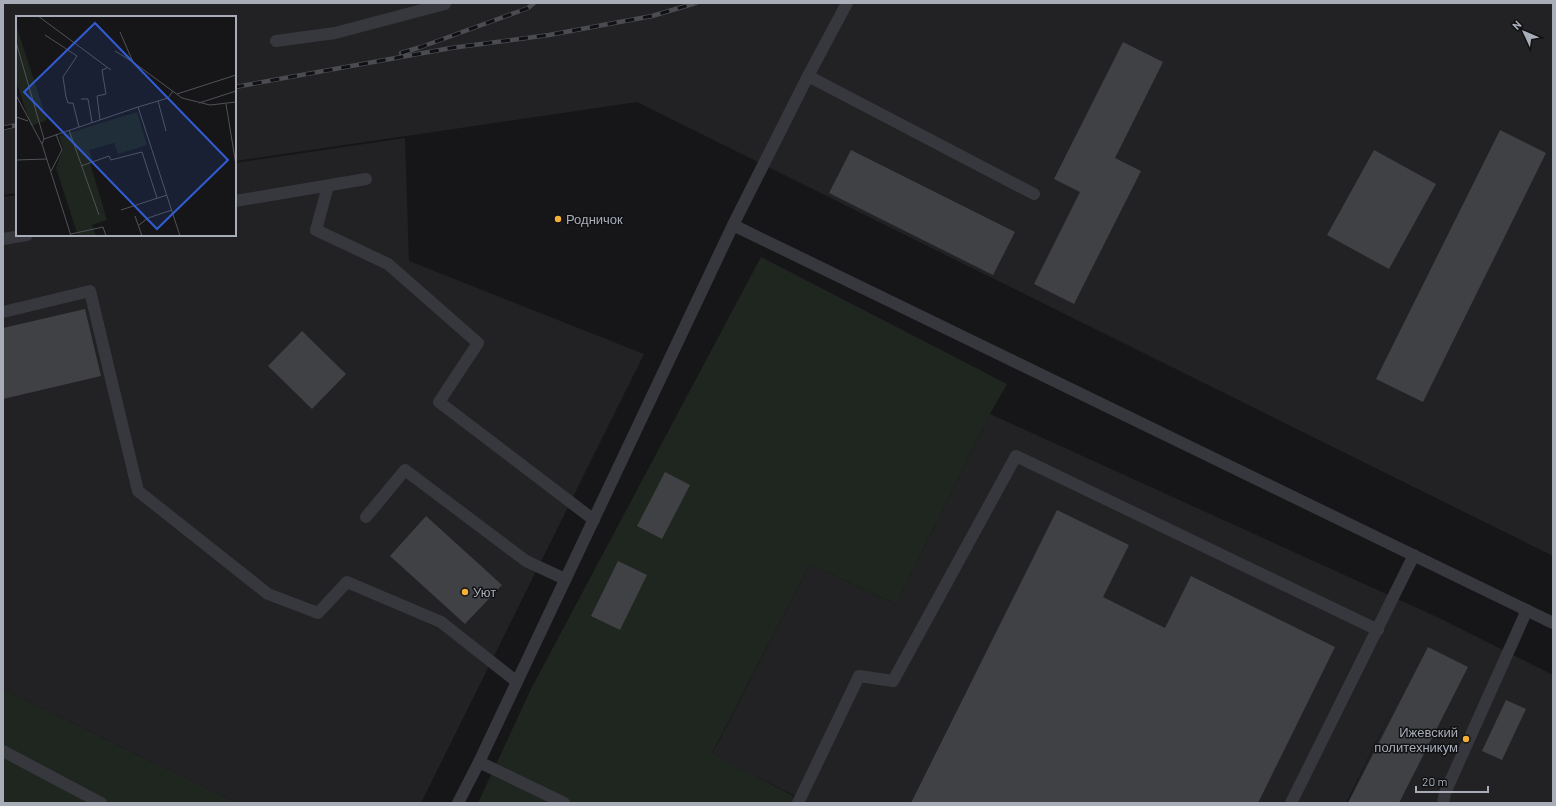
<svg xmlns="http://www.w3.org/2000/svg" width="1556" height="806" font-family="Barlow,sans-serif">
  <style>
    .built { fill: #222225 }
    .green { fill: #1e261f }
    .building { fill: #404145 }
    .lines { fill: none; stroke-linecap: round; stroke-linejoin: round }
    .lane { stroke: #37383d; stroke-width: 12 }
    .rail-casing { stroke: #4a4c52; stroke-width: 4.5 }
    .rail { stroke: #111113; stroke-width: 3; stroke-dasharray: 9; stroke-linecap: butt }
    .poi-dot { fill: #f2b134; stroke: #111113; stroke-width: 1.5 }
    .labels { text-anchor: middle; stroke-width: 3; stroke-linejoin: round; paint-order: stroke }
    .poi-label { font-size: 13px; fill: #a8adb8; stroke: #111113; text-anchor: start }
    .inset-road { fill: none; stroke: #505258; stroke-width: 1 }
    .view { fill: #325cd3; fill-opacity: 0.15; stroke: #325cd3; stroke-width: 2 }
    .inset-edge { fill: none; stroke: #a8adb8; stroke-width: 2 }
  </style>
  <rect width="100%" height="100%" fill="#161618"/>
  <!-- built -->
  <path class="built" d="M3 3H1553V556L637 102 235 161V17H17V193L3 195Z
    M405 138 409 261 644 354 421 803H237L3 689V197L17 195V235H235V163Z
    M990 414 1437 617 1553 675V803H1347L1398 697 1346 803H809L712 754 810 564 896 604Z"/>
  <!-- green -->
  <path class="green" d="M761 257 1007 384 990 414 896 604 810 564 712 753 799 799 798 803H478L531 689Z
    M3 689 237 803H3Z"/>
  <!-- building -->
  <path class="building" d="M1123 42 1163 62 1115 158 1141 171 1074 304 1034 284 1080 192 1054 179Z
    M1500 130 1546 153 1423 402 1376 379Z
    M851 150 1015 232 993 275 829 193Z
    M1374 150 1436 184 1389 269 1327 235Z
    M85 309 101 376 3 399V328Z
    M302 331 346 374 312 409 268 366Z
    M665 472 690 485 662 539 637 526Z
    M1057 510 1129 545 1103 597 1165 628 1191 576 1335 647 1258 803H911Z
    M426 516 502 585 465 624 390 556Z
    M618 561 647 575 620 630 591 616Z
    M1428 647 1468 667 1399 803H1348Z
    M1506 700 1526 709 1502 760 1482 751Z"/>
  <g class="lines">
    <!-- lane -->
    <path class="lane" d="M276 41 335 33 445 4
      M808 76 1034 194
      M328 186 316 230 388 264 478 343 439 402 594 520
      M235 201 366 179
      M733 225 808 76 847 3
      M3 239 27 235
      M3 312 90 291 138 491 268 594 318 613 347 582 441 622 517 682
      M366 517 405 470 526 561 565 579
      M3 751 101 803
      M479 762 564 803
      M458 803 479 762 733 225 1553 623
      M798 803 859 676 893 681 1016 456 1378 630
      M1291 803 1414 555
      M1443 803 1445 793 1527 610"/>
    <!-- rail casing -->
    <g class="rail-casing">
      <path id="rail" d="M401 53 421 47 528 8 534 3
        M235 87 451 48 549 35 652 16 696 3
        M3 128 17 125"/>
    </g>
    <!-- rail -->
    <use href="#rail" class="rail"/>
  </g>
  <!-- markers -->
  <g class="poi-dot">
    <circle cx="558" cy="219" r="4"/>
    <circle cx="465" cy="592" r="4"/>
    <circle cx="1466" cy="739" r="4"/>
  </g>
  <g class="labels">
    <!-- poi labels -->
    <g class="poi-label">
      <text x="566" y="224">Родничок</text>
      <text x="473" y="597">Уют</text>
      <text x="1458" y="737" text-anchor="end">Ижевский<tspan x="1458" dy="15">политехникум</tspan></text>
    </g>
  </g>
  <!-- overview -->
  <g transform="translate(16 16)">
    <rect width="220" height="220" fill="#161618"/>
    <path d="M0 9 31 104 15 110 0 65ZM121 96 131 129 102 138 98 127 73 134 77 146 74 147 91 204 76 209 80 220H62L40 152 47 133 43 120Z" fill="#1e261f"/>
    <path class="inset-road" d="M22 0 95 54M104 16 117 46 166 82 194 89 220 86M29 19 61 40 47 61 50 81 52 87H57L63 111M0 26 28 123M99 35 117 46M161 78 220 59M0 79 26 128M65 83H72L76 106M142 85 150 115M183 87 220 75M210 88 220 149M122 91 152 82 157 75M0 101 12 105M84 104 81 80 90 78 86 54 91 52M53 114 83 199M0 144 31 143M65 150 93 140 95 144 126 136 141 182M35 155 46 134 40 118M105 194 151 179M119 200 126 220M123 209 132 202 156 194M55 218 87 211 90 220M55 220 26 128 28 123 122 91 164 220"/>
    <path class="view" d="M79 7 212 144 141 213 8 76Z"/>
    <rect width="220" height="220" class="inset-edge"/>
  </g>
  <!-- border -->
  <rect width="1556" height="806" fill="none" stroke="#a8adb8" stroke-width="8"/>
  <!-- north arrow -->
  <g transform="translate(1524 32) rotate(314)" stroke="#111113" stroke-width="3" paint-order="stroke">
  <path d="M0-3L7 15L0 10L-7 15Z" fill="#a8adb8"/>
  <text y="-6" font-size="11" font-weight="bold" text-anchor="middle" fill="#a8adb8">N</text>
  </g>
  <!-- scale -->
  <path d="M1416 786v6h72v-6" fill="none" stroke="#a8adb8" stroke-width="2"/>
  <text x="1422" y="786" font-size="12" fill="#a8adb8" stroke="#111113" stroke-width="3" paint-order="stroke">20 m</text>
</svg>
